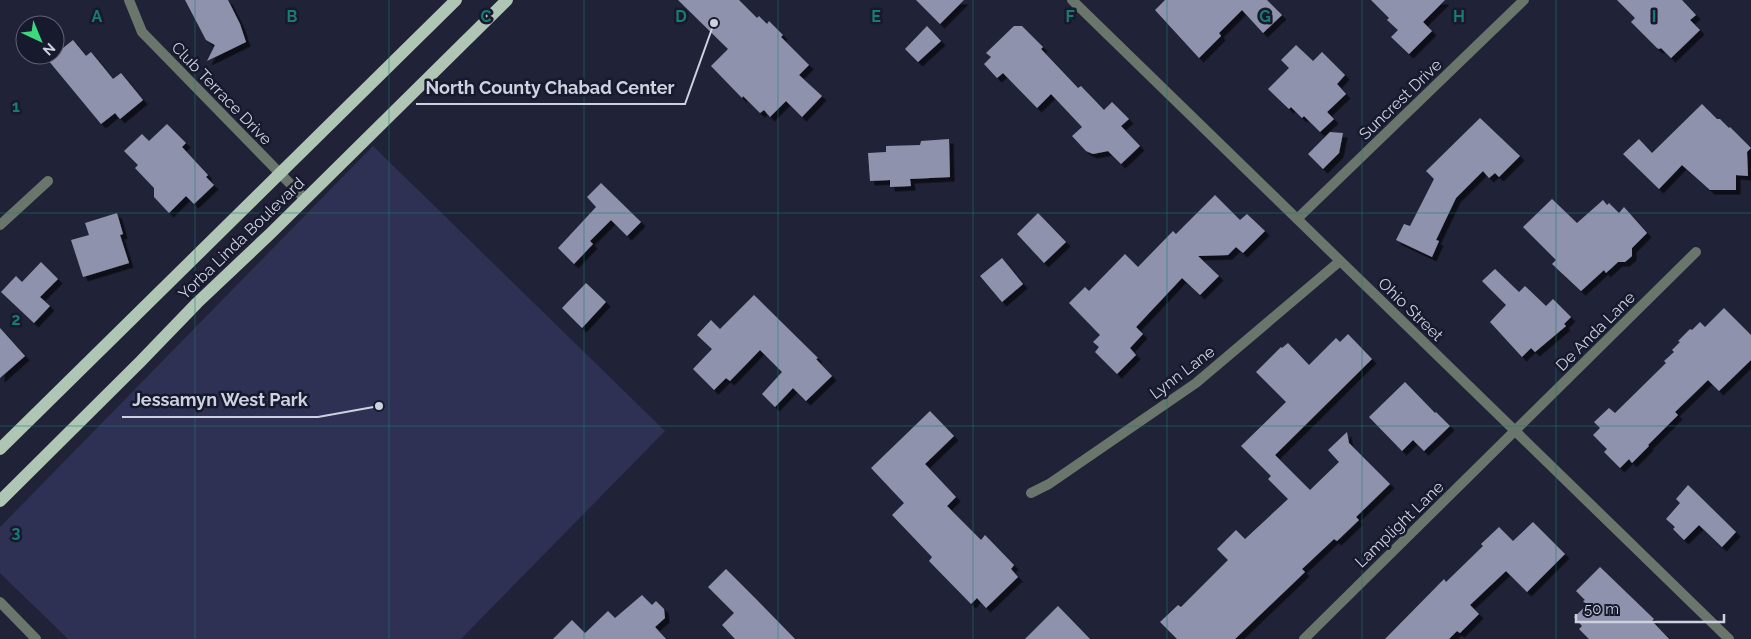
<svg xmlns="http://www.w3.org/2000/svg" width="1751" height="639" font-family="Raleway,sans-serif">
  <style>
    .green { fill: #2e3154 }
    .building { fill: #8e92ad; filter: url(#shadow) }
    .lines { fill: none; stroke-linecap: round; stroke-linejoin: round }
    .street { stroke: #6a756c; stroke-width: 10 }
    .primary { stroke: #b0c6b5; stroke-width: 12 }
    .grid { fill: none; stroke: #197b74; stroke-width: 1; stroke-opacity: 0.55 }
    .labels { text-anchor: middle; stroke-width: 5; stroke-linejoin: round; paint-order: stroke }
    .street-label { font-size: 16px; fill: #ced1df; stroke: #17192d }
    .grid-label { font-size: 16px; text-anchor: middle; font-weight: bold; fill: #197b74; stroke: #17192d; stroke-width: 5; stroke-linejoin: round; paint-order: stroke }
    .leader { fill: none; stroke: #ced1df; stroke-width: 2 }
    .callout-dot { fill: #ced1df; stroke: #17192d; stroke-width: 2 }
    .callout-label { font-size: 18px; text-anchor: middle; font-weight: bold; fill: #ced1df; stroke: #17192d; stroke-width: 5; stroke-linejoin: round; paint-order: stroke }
  </style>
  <defs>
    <filter id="shadow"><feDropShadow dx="4.5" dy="4.5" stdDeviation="0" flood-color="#0009"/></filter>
  </defs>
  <rect width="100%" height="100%" fill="#202237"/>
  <!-- green -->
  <path class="green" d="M373 146 665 431 461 639H68L0 573V527Z"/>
  <!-- building -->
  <path class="building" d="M185 0H228L240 24 246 42 207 61 215 45 206 40Z
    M678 0H739L757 18 759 16 767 24 769 21 783 35 781 37 809 65 799 75 822 96 802 117 786 101 770 117 764 110 760 113 743 96 742 98 711 66 728 49Z
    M916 0H964L940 24Z
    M1165 0H1267L1282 15 1263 33 1242 10 1219 33 1221 36 1199 58 1155 10Z
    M1371 0H1445L1423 22 1432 31 1409 54 1391 37 1398 30 1387 20 1389 18Z
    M1617 0H1682L1696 15 1690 20 1700 30 1671 58 1661 48 1659 49 1657 48 1631 22 1635 18Z
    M927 26 941 41 918 62 905 49Z
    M1014 26H1022L1043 47 1041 49 1078 88 1081 86 1104 110 1112 102 1129 119 1121 126 1140 146 1121 164 1108 151 1093 154 1086 151 1072 136 1082 127 1051 94 1037 108 1003 73 997 78 984 64 991 57 986 53Z
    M73 40 86 56 91 52 113 79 121 73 143 100 120 119 115 113 101 124 48 60Z
    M1296 45 1313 61 1322 52 1345 75 1337 84 1346 94 1327 112 1334 119 1320 132 1304 116 1302 118 1291 107 1289 109 1268 89 1289 68 1281 60Z
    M1702 104 1717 119H1720L1729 128 1730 127 1751 148 1747 152 1748 176 1736 175V190H1710L1682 165 1659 189 1623 154 1639 139 1652 153Z
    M1480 118 1520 156 1499 177 1495 173 1489 178 1483 171 1456 198 1436 240 1439 241 1432 257 1396 240 1404 224 1410 226 1434 179 1426 171Z
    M167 124 186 143 182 147 208 175 206 177 214 185 194 204 186 196 169 213 154 197V188L135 168 138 165 124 151 142 134 149 141Z
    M1330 132 1343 133 1339 153 1323 169 1308 154Z
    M949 139 950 177 910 179 911 186 890 187V180L870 181 868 153 886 152V146L920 145 921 141Z
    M601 183 641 222 627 236 611 220 590 241 593 244 574 264 558 248 596 207 587 197Z
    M1215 195 1240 220 1247 214 1265 231 1243 253 1236 247 1228 255 1198 256 1219 276 1200 295 1182 278 1136 327 1143 334 1130 348 1136 355 1117 374 1095 352 1099 347 1093 342 1100 335 1069 303 1085 287 1089 291 1125 254 1138 267 1173 231 1176 234Z
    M1552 199 1577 223 1603 200 1607 205 1609 203 1619 213 1624 207 1647 233 1632 248V256L1625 262H1618L1606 273 1604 270 1581 291 1552 264 1556 260 1523 227Z
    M117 213 123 234 120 235 129 263 83 277 71 240 89 235 85 223Z
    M1038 213 1066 242 1044 263 1017 234Z
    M1002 258 1023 284 1002 302 980 276Z
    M41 262 58 279 40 297 50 306 34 323 1 292 16 276 22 282Z
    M1495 269 1519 292 1525 286 1546 306 1553 299 1571 317 1564 324 1566 326 1535 352 1531 348 1522 357 1490 322 1506 305 1482 281Z
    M586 283 606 302 582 328 562 308Z
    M754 295 818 358 816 359 832 376 806 401 793 388 775 407 762 394 782 372 760 350 730 381 726 378 714 390 693 369 712 349 697 335 711 320 720 329Z
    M1724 308 1751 335V360L1719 391 1708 380 1675 412 1678 415 1648 445 1649 446 1632 463 1629 459 1620 468 1604 452 1607 449 1593 435 1600 428 1594 422 1609 408 1615 413 1666 363 1664 361 1674 352 1672 350 1680 342 1678 341 1690 329 1692 330 1700 322 1705 327Z
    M0 328 25 356 0 378Z
    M1348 334 1372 359 1275 455 1310 490 1339 462 1328 450 1347 432 1349 443 1390 484 1356 517 1359 520 1337 541 1334 539 1302 569 1305 572 1235 639H1177L1160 622 1178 605 1181 607 1228 560 1217 549 1236 530 1245 539 1288 499 1268 479 1271 476 1241 446 1286 402 1256 372 1281 347 1282 348 1288 343 1309 365 1336 338 1340 342Z
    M1405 382 1435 413 1436 412 1450 426 1424 451 1413 440 1402 451 1369 417Z
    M930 411 954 436 925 464 956 497 947 506 981 540 985 535 1014 565 1011 569 1018 577 986 608 977 598 971 604 929 561 932 557 892 515 904 503 871 468Z
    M1688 485 1736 532 1722 547 1699 525 1684 540 1673 529 1675 527 1666 519 1680 503 1676 499Z
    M1533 522 1565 554 1527 592 1506 571 1470 605 1479 614 1460 633 1457 631 1449 639H1385L1444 579 1446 582 1483 546 1481 544 1499 527 1513 541Z
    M1600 567 1654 619 1652 621 1669 639H1589L1579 629 1582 626 1574 617 1587 605 1583 601 1585 600 1576 591Z
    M726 569 757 600 795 639H735L722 625 734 613 708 587Z
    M642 595 652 605 656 601 664 609 665 618 655 627 666 639H553L572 620 585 633 608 611 615 618Z
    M1058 606 1090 639H1025Z"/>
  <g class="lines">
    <!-- street -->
    <path class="street" d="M129 0 142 32 305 199
      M1072 0 1729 639
      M1297 219 1524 0
      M0 225 48 181
      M1031 493 1049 484 1196 383 1340 261
      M0 602 36 639
      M1304 639 1696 252"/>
    <!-- primary -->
    <path class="primary" d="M0 449 456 0
      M0 501 140 362 197 303 271 233 507 0"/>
  </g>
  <!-- grid -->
  <path class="grid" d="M195 0V639M389 0V639M584 0V639M778 0V639M973 0V639M1167 0V639M1362 0V639M1556 0V639M0 213H1751M0 426H1751"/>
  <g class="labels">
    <!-- street labels -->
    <g class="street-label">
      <text transform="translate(222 93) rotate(46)" y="6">Club Terrace Drive</text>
      <text transform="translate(1400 99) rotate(-44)" y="6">Suncrest Drive</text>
      <text transform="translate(241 238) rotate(-44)" y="6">Yorba Linda Boulevard</text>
      <text transform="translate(1411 309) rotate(44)" y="6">Ohio Street</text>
      <text transform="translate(1595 331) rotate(-45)" y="6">De Anda Lane</text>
      <text transform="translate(1182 372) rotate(-37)" y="6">Lynn Lane</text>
      <text transform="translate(1399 524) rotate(-44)" y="6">Lamplight Lane</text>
    </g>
  </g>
  <g class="grid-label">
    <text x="97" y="22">A</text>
    <text x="292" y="22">B</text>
    <text x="486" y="22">C</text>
    <text x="681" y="22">D</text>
    <text x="876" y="22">E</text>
    <text x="1070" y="22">F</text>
    <text x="1265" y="22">G</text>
    <text x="1459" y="22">H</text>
    <text x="1654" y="22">I</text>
    <text x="16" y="112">1</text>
    <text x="16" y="325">2</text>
    <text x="16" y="538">3</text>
  </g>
  <!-- callouts -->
  <path class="leader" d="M714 23L685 104H416M379 406L318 417H122"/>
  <g class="callout-dot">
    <circle cx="714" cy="23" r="5"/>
    <circle cx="379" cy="406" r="5"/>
  </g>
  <g class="callout-label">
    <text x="550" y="94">North County Chabad Center</text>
    <text x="220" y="406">Jessamyn West Park</text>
  </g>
  <!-- north arrow -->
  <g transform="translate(40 40) rotate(136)"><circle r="24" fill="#17192d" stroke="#606374"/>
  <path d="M0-4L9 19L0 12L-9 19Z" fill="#3dd77e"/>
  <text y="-8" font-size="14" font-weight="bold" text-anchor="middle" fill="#ced1df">N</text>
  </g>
  <!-- scale -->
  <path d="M1576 614v8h148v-8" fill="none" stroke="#ced1df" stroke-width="2.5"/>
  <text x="1584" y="614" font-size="15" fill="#ced1df" stroke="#17192d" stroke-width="4" paint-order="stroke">50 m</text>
</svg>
